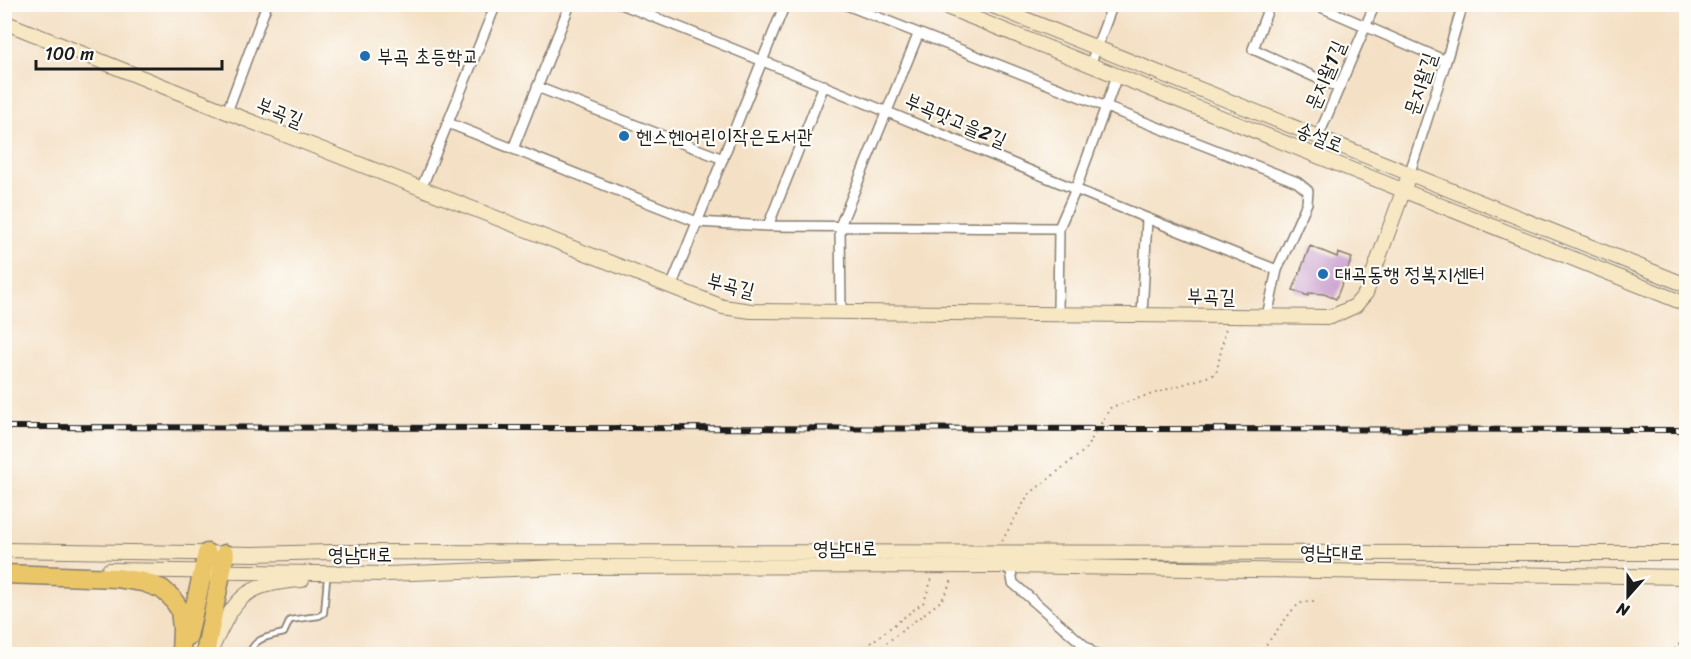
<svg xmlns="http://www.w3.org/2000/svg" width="1691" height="659" font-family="Sriracha,'Poor Story',sans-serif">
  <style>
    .building { fill: #c69acd }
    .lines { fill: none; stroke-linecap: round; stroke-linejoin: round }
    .lane-casing { stroke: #887e70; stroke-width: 8 }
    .street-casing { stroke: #887e70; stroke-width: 12 }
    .secondary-casing { stroke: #887e70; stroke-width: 16 }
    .highway-casing { stroke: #887e70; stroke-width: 21 }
    .path { stroke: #887e70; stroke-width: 2; stroke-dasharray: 1.5 4.5; stroke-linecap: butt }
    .lane { stroke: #fff; stroke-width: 4.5 }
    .street { stroke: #fff; stroke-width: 9 }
    .secondary { stroke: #f7e8c3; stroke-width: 14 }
    .highway { stroke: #ebc669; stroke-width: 18 }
    .rail-casing { stroke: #1c1c1c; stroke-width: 6 }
    .rail { stroke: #fdfcf7; stroke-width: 4; stroke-dasharray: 11; stroke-linecap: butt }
    .poi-dot { fill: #1f6fb2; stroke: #fdfcf7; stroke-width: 2 }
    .labels { text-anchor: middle; stroke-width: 4.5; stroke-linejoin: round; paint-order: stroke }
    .poi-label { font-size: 20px; fill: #1c1c1c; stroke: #fdfcf7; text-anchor: start }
    .street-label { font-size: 20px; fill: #1c1c1c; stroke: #fdfcf7 }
  </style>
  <rect width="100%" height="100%" fill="#fdfcf7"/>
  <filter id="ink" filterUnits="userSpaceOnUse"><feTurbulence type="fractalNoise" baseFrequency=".0167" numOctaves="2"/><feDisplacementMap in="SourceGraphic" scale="12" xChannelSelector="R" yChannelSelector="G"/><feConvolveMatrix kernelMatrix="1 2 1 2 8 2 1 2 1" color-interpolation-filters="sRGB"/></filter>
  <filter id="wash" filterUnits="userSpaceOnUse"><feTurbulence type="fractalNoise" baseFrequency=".008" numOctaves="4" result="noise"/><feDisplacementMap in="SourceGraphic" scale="24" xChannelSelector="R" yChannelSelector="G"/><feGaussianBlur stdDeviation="1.35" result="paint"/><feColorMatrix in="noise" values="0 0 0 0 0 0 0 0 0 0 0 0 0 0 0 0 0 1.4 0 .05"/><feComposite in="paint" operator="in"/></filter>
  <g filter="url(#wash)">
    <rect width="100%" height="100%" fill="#f4e0c5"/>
    <g id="blocks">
      <!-- building -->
      <path class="building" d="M1310 246 1337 257 1338 253 1352 258 1336 299 1324 294 1309 293 1308 296 1293 290Z"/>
    </g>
  </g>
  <g filter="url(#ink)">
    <use href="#blocks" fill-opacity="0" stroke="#887e70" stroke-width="1.5"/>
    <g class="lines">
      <!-- lane casing -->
      <g class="lane-casing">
        <path id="lane" d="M249 654C255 637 268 637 284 633L290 620 319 616 324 613 327 578"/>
      </g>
      <!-- street casing -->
      <g class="street-casing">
        <path id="street" d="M621 4C841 91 1057 184 1277 270
          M844 4 1297 182 1308 191 1307 203 1277 270 1267 316
          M1270 4 1253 49 1339 88
          M1314 4 1446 61
          M1090 65 1113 4
          M537 87 723 159
          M227 112 267 4
          M448 123 697 222 768 226 1059 228
          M1318 137 1375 4
          M513 149 570 4
          M1409 175 1446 61 1463 4
          M421 189 496 4
          M768 226 824 85
          M671 287 785 4
          M841 312 840 226 918 35
          M1058 313 1059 228 1075 191 1117 76
          M1142 315 1147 219
          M1010 566 1013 583 1094 654"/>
      </g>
      <!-- secondary casing -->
      <g class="secondary-casing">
        <path id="secondary" d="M939 4 1686 304
          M988 4 1686 285
          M4 22 227 112 723 307 751 311 1331 317 1355 306 1366 293 1409 175
          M4 550 253 554 330 552 1686 553
          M109 570 387 574 561 567 1010 566 1686 577
          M211 650C235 598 242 584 302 580"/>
      </g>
      <!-- highway casing -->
      <g class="highway-casing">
        <path id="highway" d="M4 574 117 578 143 582 162 589 172 598 180 610 182 628 181 654
          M188 636 207 553
          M205 654 225 554"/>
      </g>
      <!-- path -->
      <path class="path" d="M1002 541 1028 495 1085 450 1111 407 1216 374 1226 328
        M856 654 924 602 932 578
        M872 654 942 600 953 578
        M1259 654 1294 608 1303 602 1314 601
        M1671 654 1686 636"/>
      <!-- lane -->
      <use href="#lane" class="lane"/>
      <!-- street -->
      <use href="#street" class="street"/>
      <!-- secondary -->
      <use href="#secondary" class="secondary"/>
      <!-- highway -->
      <use href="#highway" class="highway"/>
      <!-- rail casing -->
      <g class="rail-casing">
        <path id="rail" d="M4 427 1686 430"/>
      </g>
      <!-- rail -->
      <use href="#rail" class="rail"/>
    </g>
  </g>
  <!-- markers -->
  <g class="poi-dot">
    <circle cx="365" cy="56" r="6"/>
    <circle cx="624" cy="136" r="6"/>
    <circle cx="1323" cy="274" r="6"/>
  </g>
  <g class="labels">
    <!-- poi labels -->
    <g class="poi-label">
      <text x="377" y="63">부곡 초등학교</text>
      <text x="636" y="143">헨스헨어린이작은도서관</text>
      <text x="1335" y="281">대곡동행 정복지센터</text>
    </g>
    <!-- street labels -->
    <g class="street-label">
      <text transform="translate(1325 75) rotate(-67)" y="7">문지왈1길</text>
      <text transform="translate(1420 84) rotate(-72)" y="7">문지왈길</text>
      <text transform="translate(280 112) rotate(22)" y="7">부곡길</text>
      <text transform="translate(956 120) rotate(23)" y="7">부곡맛고을2길</text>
      <text transform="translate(1320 137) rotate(22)" y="7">송설로</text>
      <text transform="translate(731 285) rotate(14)" y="7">부곡길</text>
      <text transform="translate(1211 296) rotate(1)" y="7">부곡길</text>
      <text x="845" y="555">영남대로</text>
      <text transform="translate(1332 552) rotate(1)" y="7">영남대로</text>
      <text x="360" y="561">영남대로</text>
    </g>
  </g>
  <!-- margin -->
  <rect width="1691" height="659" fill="none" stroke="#fdfcf7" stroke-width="24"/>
  <!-- north arrow -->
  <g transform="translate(1628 596) rotate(201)" stroke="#fdfcf7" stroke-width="4.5" paint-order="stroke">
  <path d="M0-4.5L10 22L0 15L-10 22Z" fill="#1c1c1c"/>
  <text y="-9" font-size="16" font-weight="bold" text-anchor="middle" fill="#1c1c1c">N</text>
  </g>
  <!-- scale -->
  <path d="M36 60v9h186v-9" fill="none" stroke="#1c1c1c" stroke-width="3"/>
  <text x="45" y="60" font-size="18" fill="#1c1c1c" stroke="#fdfcf7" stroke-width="4.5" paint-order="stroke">100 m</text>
</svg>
